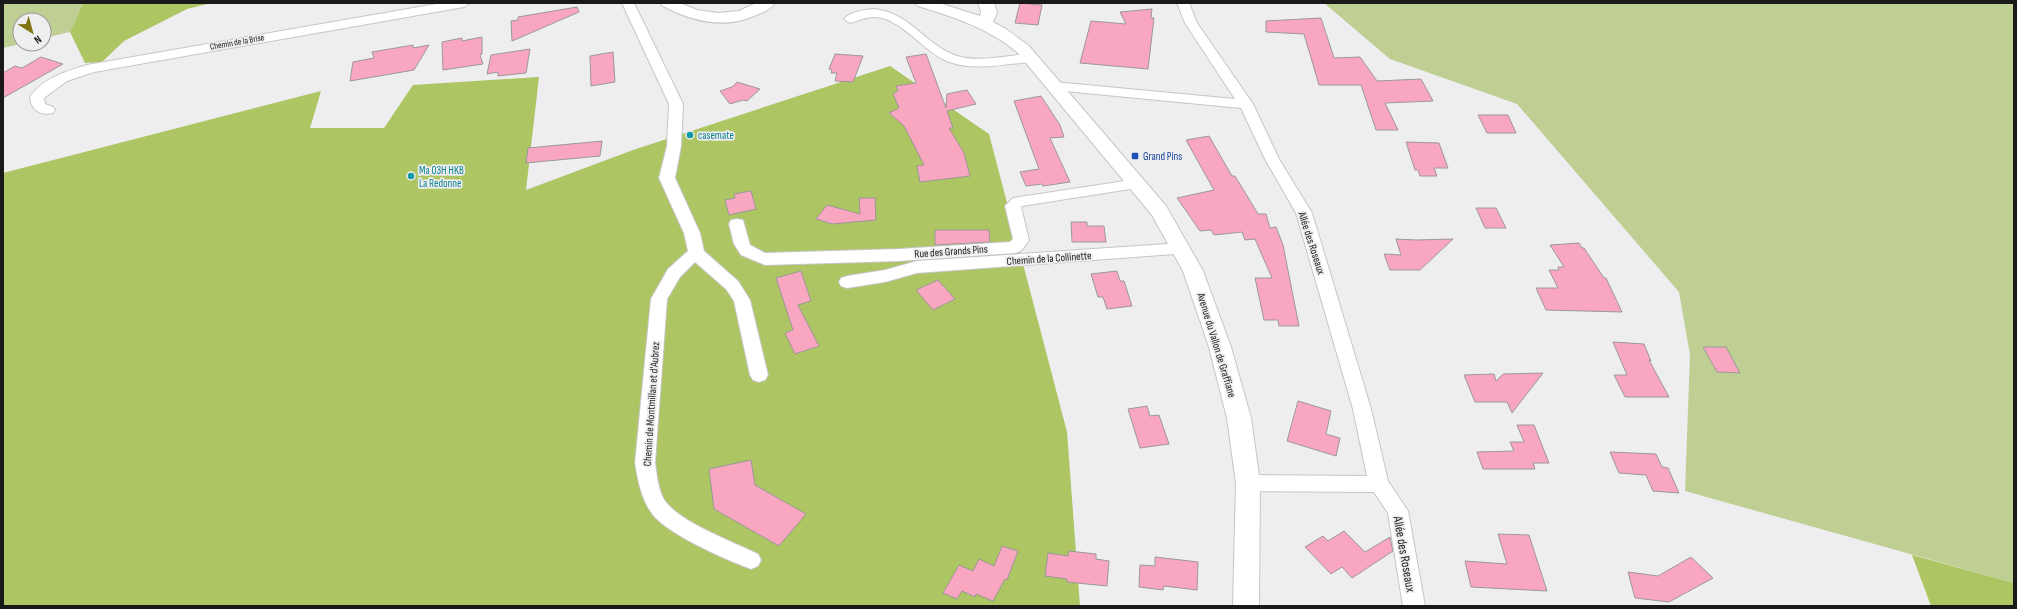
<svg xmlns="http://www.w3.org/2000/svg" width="2017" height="609" font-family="'Sofia Sans Condensed',sans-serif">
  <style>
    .green { fill: #bfcf94 }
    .forest { fill: #adc562 }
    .building { fill: #f9a6c0; stroke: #9c9899 }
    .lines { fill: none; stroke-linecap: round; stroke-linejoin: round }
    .minor-casing { stroke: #c7c5c8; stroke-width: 2 }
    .tertiary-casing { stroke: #c7c5c8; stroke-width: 2 }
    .minor { fill: #fff; fill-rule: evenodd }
    .tertiary { fill: #fff; fill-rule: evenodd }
    .culture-dot { fill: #0f9aa8; stroke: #eeedf0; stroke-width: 1.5 }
    .transit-dot { fill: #1a4fb4; stroke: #eeedf0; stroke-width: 1.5 }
    .labels { text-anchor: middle; stroke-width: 3.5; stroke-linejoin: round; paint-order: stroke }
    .far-street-label { font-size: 9px; fill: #19191a; stroke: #eeedf0 }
    .culture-label { font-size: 11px; fill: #0d838f; stroke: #eeedf0; text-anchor: start }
    .transit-label { font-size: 11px; fill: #164399; stroke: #eeedf0; text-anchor: start }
    .street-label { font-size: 11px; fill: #19191a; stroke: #eeedf0 }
    .near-street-label { font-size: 13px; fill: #19191a; stroke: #eeedf0 }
  </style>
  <rect width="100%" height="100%" fill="#eeedf0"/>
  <!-- green -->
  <path class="green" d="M3 3H83L70 32 44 38V20H20V44L3 48Z
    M1324 3H2014V583L1685 491 1690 355 1679 292 1517 104 1390 59Z"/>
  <!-- forest -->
  <path class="forest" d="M83 3H211L187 9 124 41 102 62 85 63 70 32Z
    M890 66 989 134 1067 432 1080 606H3V173L321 91 310 128H384L413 85 539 77 526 190 633 150Z
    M1912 555 2014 583V606H1931Z"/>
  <!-- building -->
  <path class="building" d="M1020 3 1042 5 1038 25 1015 23Z
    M577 7 579 12 512 41 511 21 518 20V17Z
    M1152 9 1151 18H1154L1148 69 1080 63 1091 21 1126 24 1120 12Z
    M1321 18 1334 58 1360 57 1377 81 1421 79 1433 101 1385 103 1398 130H1376L1361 85H1319L1304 34 1266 32V21Z
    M482 37V54L480 55 483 64 443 70 442 42 462 38V41Z
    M413 45V48L429 45 414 70 350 81 353 62 374 58 372 52Z
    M530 49 526 73 498 76V72L487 74 491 55Z
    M613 52 615 82 591 86 590 56Z
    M835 54 863 56 853 82 835 81 837 73H831L832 70 829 69Z
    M926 54 946 108 947 94 967 90 976 104 947 111 953 128H949L964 153 970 176 920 182 917 166 924 165 904 126 889 113 899 108 893 94 898 91 896 86 916 83 906 57Z
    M41 57 63 64 3 98V73L15 66 22 68Z
    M737 82 760 89 747 101 743 100 730 104 720 91 732 87Z
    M1041 96 1060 125 1064 137 1050 138 1070 182 1043 186 1042 184 1026 186 1020 172 1039 169 1014 101Z
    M1478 115H1508L1516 133H1487Z
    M1209 136 1232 176H1235L1258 214H1266L1270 228 1276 227 1283 245 1299 326H1279L1278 320H1264L1255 278H1272L1255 239 1245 240 1242 232 1214 235 1211 230 1200 231 1177 198 1214 190 1186 140Z
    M602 141 600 156 526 163 528 148Z
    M1406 142 1439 143 1448 168H1434L1437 176H1420L1418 170H1415Z
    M751 191 756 209 729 215 725 200 735 198 734 194Z
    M859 198H875L876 220 832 224 816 219 827 205 860 214Z
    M1476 208H1496L1506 228H1485Z
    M1071 222H1087V226H1104L1106 242H1072Z
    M935 230H989L990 242 935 245Z
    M1396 239 1417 240 1453 239 1420 270H1390L1384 254 1401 255Z
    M1579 243 1582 248H1584L1604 278H1606L1622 312 1546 310 1536 288H1558L1549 270H1559L1558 267H1564L1550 245Z
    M801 271 811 301 798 305 819 346 795 354 785 333 793 330 776 278Z
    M1117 271 1120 281H1124L1132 306 1107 309 1103 297H1098L1091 274Z
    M938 280 955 299 933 310 916 290Z
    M1613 342 1644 344 1651 361 1649 360 1669 397H1625L1614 375H1627Z
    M1703 347H1726L1740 373 1717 372Z
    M1543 373 1512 413 1507 402H1475L1464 375 1494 374 1496 381 1503 374Z
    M1298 401 1331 411 1326 434 1340 438 1336 456 1287 441Z
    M1147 406 1150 416 1159 415 1169 444 1140 448 1128 409Z
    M1517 425H1534L1549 463H1533L1535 469H1483L1477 452 1514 451 1510 442H1524Z
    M1610 452 1656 454 1662 467 1668 468 1679 493 1653 491 1646 475 1619 473Z
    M751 460 755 485 806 514 779 546 714 509 709 469Z
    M1344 531 1365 552 1390 537 1393 551 1352 578 1342 567 1331 574 1305 547 1323 536 1328 541Z
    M1498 534 1529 535 1547 591 1471 587 1465 561 1507 564Z
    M1002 546 1018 551 1007 580 1005 579 993 601 976 594 975 597 962 591 957 599 943 593 959 565 973 571 979 559 994 566Z
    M1069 551 1096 554V559L1109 561 1107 586 1067 582V579L1045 576 1048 553 1068 556Z
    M1155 557 1198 562 1197 590 1164 586 1163 590 1139 587 1140 565 1155 566Z
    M1691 557 1713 578 1669 602 1635 598 1628 572 1658 576Z"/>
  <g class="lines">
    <!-- minor casing -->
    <g class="minor-casing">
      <path id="minor" d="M442 3H470L464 7 94 72 67 81 44 98 45 104 53 107 55 110 53 113C40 116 31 110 30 97 43 78 67 71 87 65Z
        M622 3H634L683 104 681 146 675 178 700 233 704 251 738 281 750 300 768 375 765 380 759 382 753 380 750 375 734 301 726 289 695 262 680 277 667 299 655 463C657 475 658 491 665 501 681 523 734 542 758 554L761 560 758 566 751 569C727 560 664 533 651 512 641 498 638 480 635 463L651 299 668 269 688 251 684 233 659 178 667 146 669 104Z
        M1177 3H1189L1197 23 1253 104 1279 159 1312 213 1371 409 1388 481 1408 511 1425 606H1403L1388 513 1374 492 1248 491 1241 489 1238 483 1241 477 1248 475 1367 476 1353 409 1296 213 1265 159 1241 108 1054 90 1049 89 1047 86 1049 83 1054 82 1235 99 1185 23Z
        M873 9C909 11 926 46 957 56 980 63 1008 55 1031 54L1036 55 1038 58 1036 61 1031 62C1005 64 974 71 949 62 923 52 901 17 874 17 865 17 858 21 850 23L844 19C849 12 864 10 873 9Z
        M1138 179 1143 181 1146 184 1143 187 1022 206 1021 207 1029 240 1021 251 1015 253 899 261 765 265 741 255 734 244 729 224 731 220 737 219 743 220 750 245 765 253 899 249 1010 242 1013 239 1005 206 1013 198Z
        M1182 243 1188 245 1190 249 1188 253 917 273 885 282 847 288 841 286 839 282 841 278 847 276 885 270 917 261Z"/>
    </g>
    <!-- tertiary casing -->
    <g class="tertiary-casing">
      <path id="tertiary" d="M660 3H680L697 10 718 13 739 11 756 3H775C770 10 762 13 754 16 724 29 691 21 663 6Z
        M915 3H939L980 16 981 11 978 3H994L997 13 993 22 1006 29 1029 46 1166 206 1203 271 1231 347 1251 418 1260 483 1259 606H1233L1236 483 1227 418 1209 347 1183 271 1152 215 1017 52C988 28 954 17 918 6Z"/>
    </g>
    <!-- minor -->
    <use href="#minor" class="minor"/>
    <!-- tertiary -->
    <use href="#tertiary" class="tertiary"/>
  </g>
  <!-- markers -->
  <g class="culture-dot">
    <circle cx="690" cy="135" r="4"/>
    <circle cx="411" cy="176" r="4"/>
  </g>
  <rect class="transit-dot" x="1131" y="152" width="8" height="8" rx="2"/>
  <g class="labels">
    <!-- far-street labels -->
    <g class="far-street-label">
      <text transform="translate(237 42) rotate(-10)" y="3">Chemin de la Brise</text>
    </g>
    <!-- culture labels -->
    <g class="culture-label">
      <text x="698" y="139">casemate</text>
      <text x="419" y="174">Ma 03H HKB<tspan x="419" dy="13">La Redonne</tspan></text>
    </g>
    <!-- transit labels -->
    <g class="transit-label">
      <text x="1143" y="160">Grand Pins</text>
    </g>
    <!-- street labels -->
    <g class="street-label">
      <text transform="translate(1312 243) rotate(72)" y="4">Allée des Roseaux</text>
      <text transform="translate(951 251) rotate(-4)" y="4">Rue des Grands Pins</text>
      <text transform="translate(1049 258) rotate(-4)" y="4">Chemin de la Collinette</text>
      <text transform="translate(1217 345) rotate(73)" y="4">Avenue du Vallon de Graffiane</text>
      <text transform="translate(651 404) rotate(-86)" y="4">Chemin de Montmillan et d'Aubrez</text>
    </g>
    <!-- near-street labels -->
    <g class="near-street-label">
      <text transform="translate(1405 554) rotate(80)" y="5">Allée des Roseaux</text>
    </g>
  </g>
  <!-- border -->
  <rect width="2017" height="609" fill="none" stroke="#19191a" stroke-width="8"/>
  <!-- north arrow -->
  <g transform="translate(32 32) rotate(143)"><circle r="19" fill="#eeedf0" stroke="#99989a"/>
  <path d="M0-3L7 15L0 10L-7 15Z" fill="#817213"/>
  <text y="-6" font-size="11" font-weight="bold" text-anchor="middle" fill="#19191a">N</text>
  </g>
</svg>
